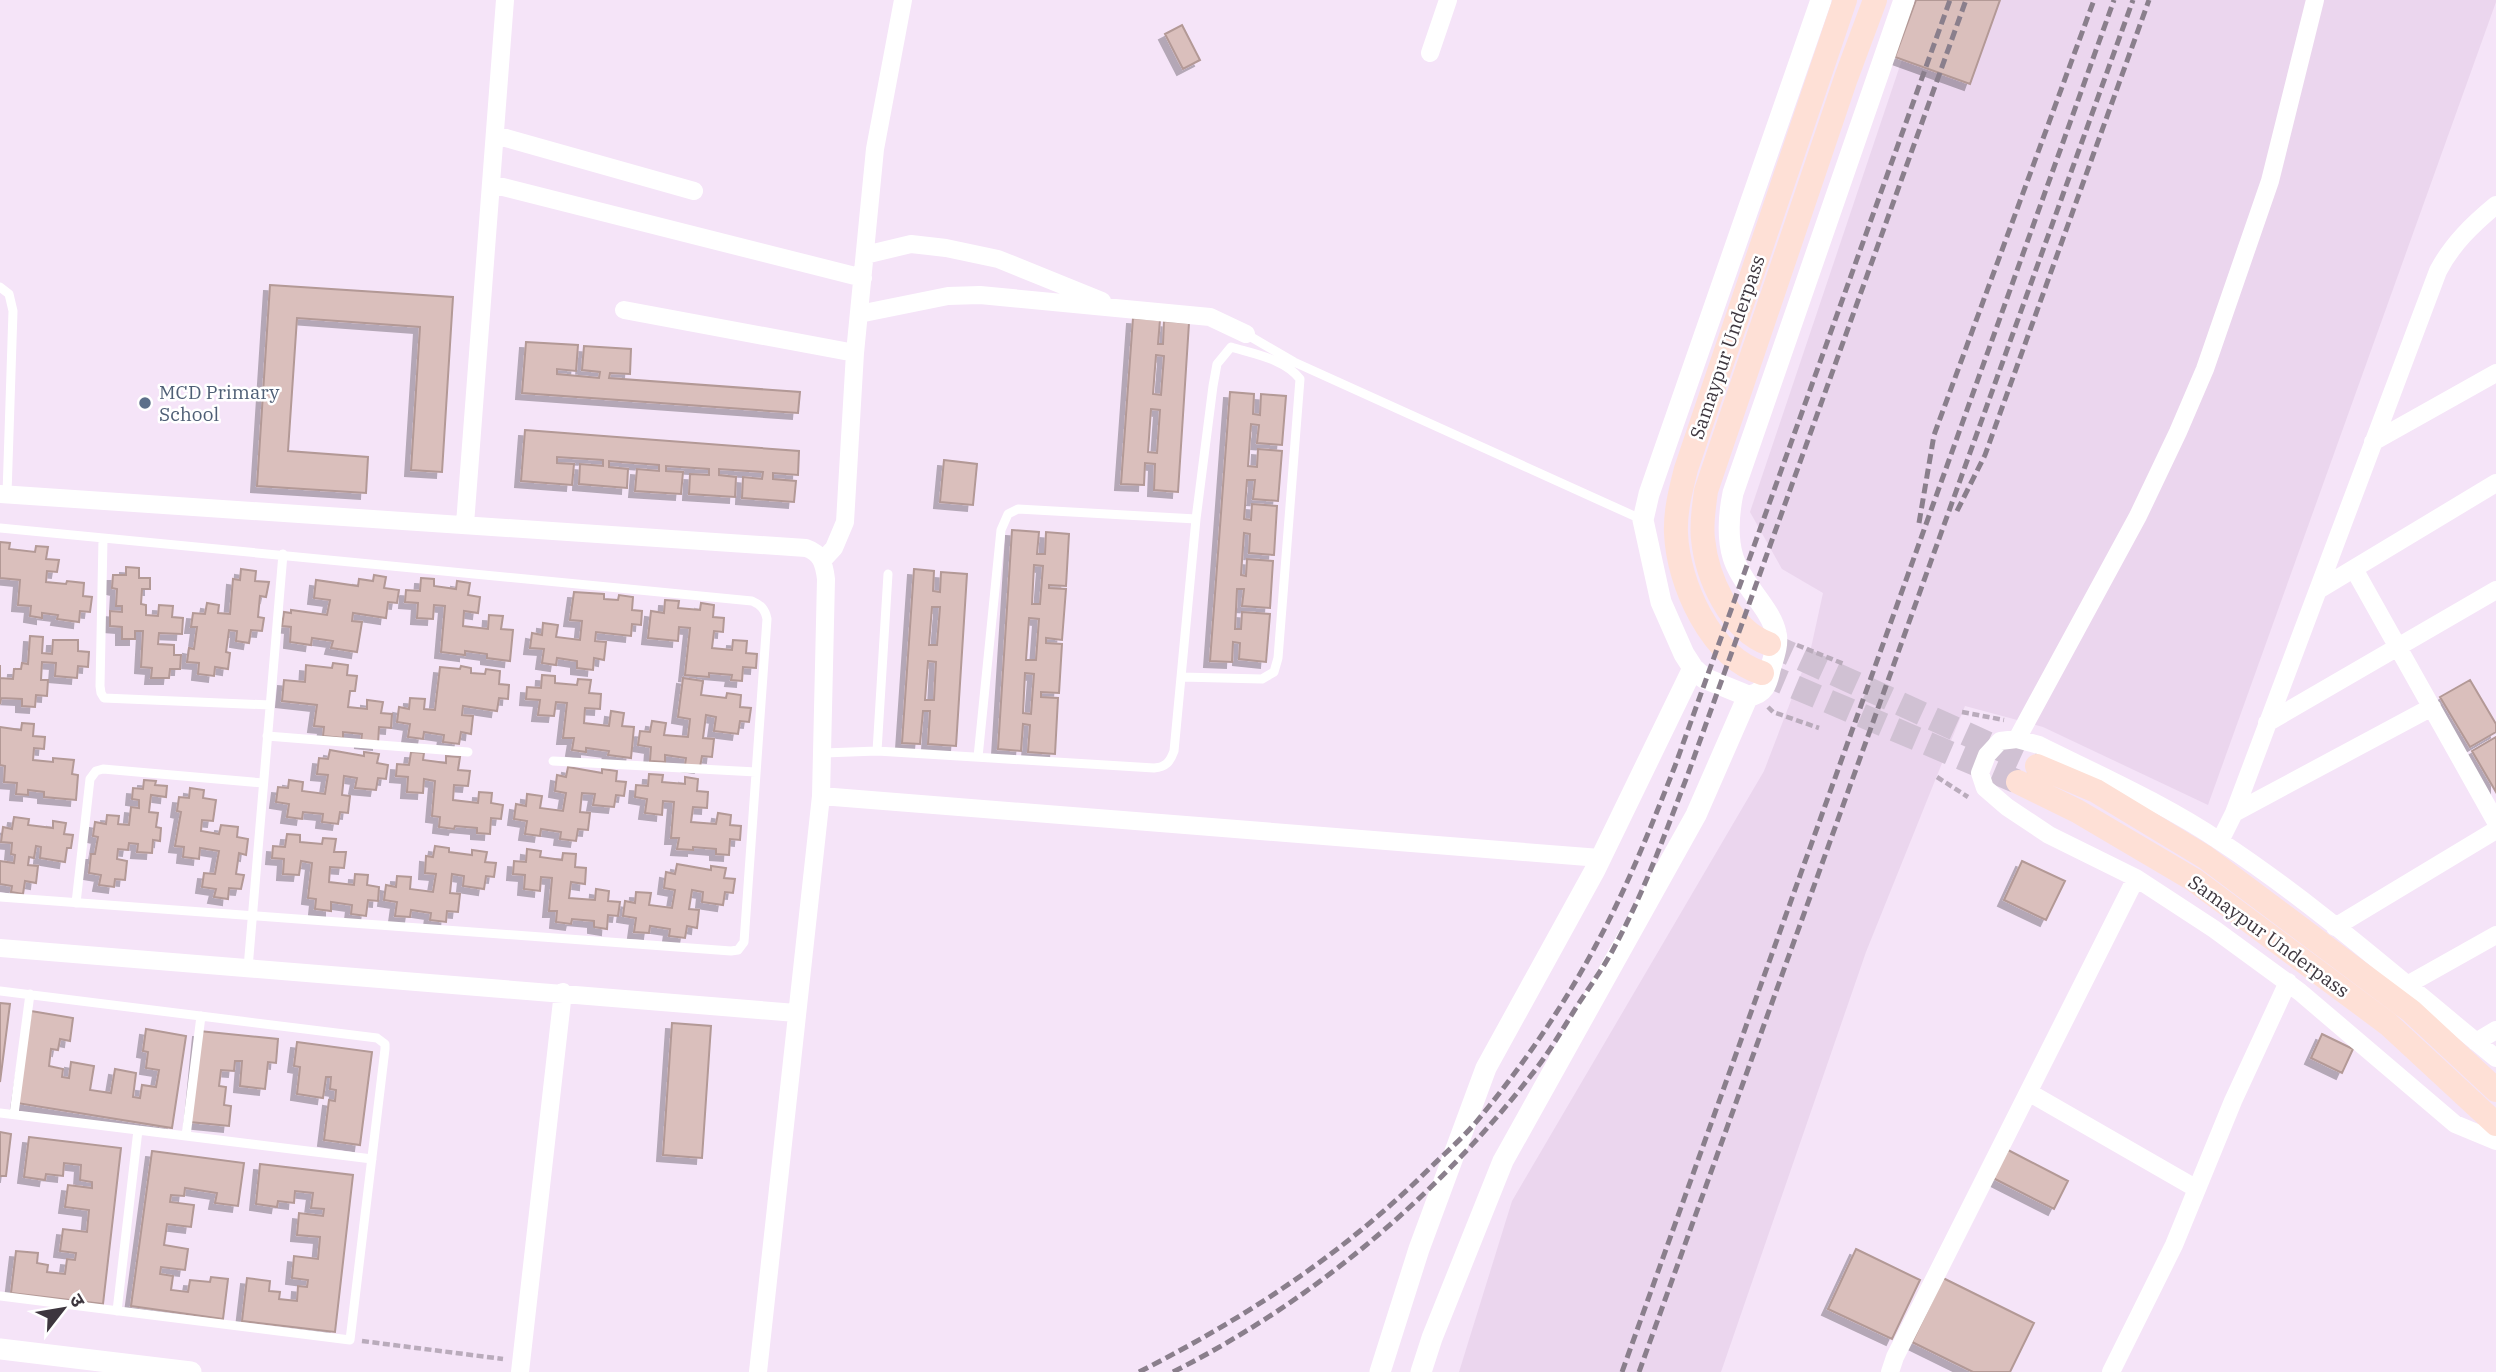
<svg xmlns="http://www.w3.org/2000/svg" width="2496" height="1372" font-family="'IBM Plex Serif','Noto Sans Devanagari',serif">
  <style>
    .built { fill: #ebd6ee }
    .building { fill: #dabfbc; stroke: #b39996; stroke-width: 2; fill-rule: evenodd; filter: url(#shadow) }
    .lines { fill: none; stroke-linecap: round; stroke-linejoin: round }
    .secondary-tunnel { stroke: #d0c1d3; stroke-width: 24; stroke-dasharray: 24 12; stroke-linecap: butt }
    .path { stroke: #b9abbb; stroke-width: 4.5; stroke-dasharray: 7 3.5; stroke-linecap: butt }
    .service { stroke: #fff; stroke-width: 9 }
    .minor { stroke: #fff; stroke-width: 18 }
    .tertiary { stroke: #fff; stroke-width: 21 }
    .secondary { stroke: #fee0d6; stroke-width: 24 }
    .rail { stroke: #8a7f8c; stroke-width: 5; stroke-dasharray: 10 5; stroke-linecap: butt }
    .service-dot { fill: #5c6f8a; stroke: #fff; stroke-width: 2.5 }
    .labels { text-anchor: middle; stroke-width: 5; stroke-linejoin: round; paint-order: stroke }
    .street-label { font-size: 19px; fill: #3d363e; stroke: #fff }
    .service-label { font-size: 19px; fill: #4e5e75; stroke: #fff; text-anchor: start }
  </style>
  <defs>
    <filter id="shadow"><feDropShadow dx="-6" dy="6" stdDeviation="0" flood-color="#0004"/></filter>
  </defs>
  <rect width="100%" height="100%" fill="#f5e4f8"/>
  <!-- built -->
  <path class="built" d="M1922 0H2496V2L2208 805 2043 727 1965 706 1866 952 1721 1372H1459L1512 1201 1764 771 1811 648 1823 593 1782 569 1750 512Z"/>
  <!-- building -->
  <path class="building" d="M1916 0H2000L1970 84 1895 57Z
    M1182 25 1200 60 1183 69 1165 34Z
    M270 285 453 297 442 472 411 470 420 327 297 318 288 451 368 457 366 493 257 486Z
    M1133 318 1160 320 1158 344H1163L1164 321 1189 323 1178 492 1154 490 1155 464 1145 463 1144 485 1121 484ZM1156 355 1164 356 1161 395 1153 394ZM1151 409 1160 410 1157 453 1148 452Z
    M526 342 578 345 576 371 557 369V374L599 378 600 372 582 370 584 346 631 349 630 374 610 373 609 378 800 392 798 413 522 393Z
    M1230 392 1254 394 1253 414 1260 415 1261 394 1286 396 1282 445 1257 443 1259 425 1251 424 1248 466 1257 467 1258 449 1282 451 1278 501 1253 499 1255 480H1247L1244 519 1251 520 1252 504 1277 506 1274 555 1249 553 1250 534 1244 533 1241 575 1246 576 1247 559 1273 561 1270 608 1242 606 1244 589H1237L1235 629H1241L1242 612 1270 614 1266 662 1239 659 1240 643 1233 642 1232 662 1210 661Z
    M525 430 799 451 798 475 773 473V479L796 481 794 502 742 498 743 477 762 479 763 472 719 469V475L736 477 735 497 689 494 690 474 709 475V469L666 466V471L683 472 681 494 635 491 637 469 659 471V465L609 461V467L628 469 627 488 579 484 580 464 603 466V460L557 457V463L574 464 572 485 521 481Z
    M944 460 977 464 973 505 940 502Z
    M1012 530 1039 532 1037 554H1045L1046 532 1069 534 1066 586 1049 585V588L1066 589 1062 640 1046 638V643L1062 644 1059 693 1041 692V697L1058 698 1055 754 1028 752 1030 725 1023 724 1021 751 998 749ZM1034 565 1043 566 1040 604H1032ZM1029 618 1039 619 1036 660H1026ZM1025 673 1034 674 1031 714 1023 713Z
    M0 542 10 543 9 549 35 552 36 546 48 547 46 559 59 560 57 572 47 571 46 582 66 584 67 581 84 583 83 596 92 597 90 612 80 611 79 622 57 619 58 615 42 613V618L30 616 31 606 18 605 20 580 0 578Z
    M126 567 139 568V578H150V589H142L141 604 146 605V615L158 616 159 605 173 606 172 617 183 618 182 634 159 633 158 644 174 645V655H181L180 669H170L169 678H151L152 668 141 667 143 631H135V639H122V627L110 626V611L122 612V606H116L117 589 112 588 113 575H126Z
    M241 569 256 571 255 581 269 582 266 597 260 596 258 617 264 618 262 631 251 630 249 643 236 641 237 631 229 630 226 652 230 653 228 669 215 667 214 676 198 674 199 663 187 662 189 648 194 649 197 627H191L193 613 205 614 207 603 219 605 218 613 230 614 233 579 240 580Z
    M914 569 934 571 933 591 940 592 941 572 967 574 956 746 928 744 930 711H923L920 744 902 743ZM932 607H940L937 645H929ZM928 661 936 662 934 700H925Z
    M374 575 386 577 384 588 399 590 397 603 388 602 386 618 353 613 352 621 362 622 357 652 331 648 333 641 312 638 311 645 290 642 291 627 282 626 284 612 291 613V610L327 615 330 600 314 598 316 580 358 586 359 579 373 581Z
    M421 578 434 579V586L456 589 457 581 470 583 468 595 480 597 478 613 464 611 463 626 488 629 489 615 503 616 501 629 513 630 510 661 487 658V654L465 651V655L441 652 445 606 434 605 433 619 417 618 418 603 405 602 406 590 420 591Z
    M574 592 604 594V599L618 600 619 595 633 597 632 610 642 611 641 625 632 624 631 636 596 632 595 641 606 642 604 660 594 658 593 670 577 668V661L557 658 556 665 542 663 544 649 530 648 532 633 542 635 543 623 558 625 556 637 580 640 582 621 570 620Z
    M665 600 679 601 678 608 700 610 701 603 714 605 713 617 724 618 723 632 714 631 712 648 732 650 733 640 747 641 746 653 757 654 756 668 743 667 742 681 731 680 732 675 709 673V677L685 675 690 628 679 627 678 641 648 638 651 611 664 613Z
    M30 636 43 637 42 653 52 654 53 640H78V651L89 652 88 667 78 666 77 678 55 676 56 663 42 662 41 680H48L47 696 36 695 35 707 22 706V699L1 698 0 704V665V678L13 679 14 669H21L22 663 28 664Z
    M333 663 348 665 347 675 357 676 355 691H350L348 707 367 709V700L383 702 381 713 392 714 391 728 379 727 378 744 361 742 362 734 343 732V738L323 736 324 727 314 726 317 705 282 701 284 680 305 682 306 665 332 668Z
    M461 666 471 668V673L485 674 486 669 500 671 499 684 509 685 508 699 499 698 497 711 463 706 462 715 473 716 471 734 461 732 459 744 443 742 444 735 424 732 423 739 408 737 410 724 397 722 399 707 409 709 410 698 425 699 424 709 435 710 440 667 460 669Z
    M542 675 555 676V683L577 685 578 679 591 680 589 693 601 694 600 709 585 708 584 723 609 726 611 711 624 713 622 726 634 727 631 758 608 755 609 751 586 748V752L572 750 574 738H563L567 703 556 702 554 716 538 715 540 700 526 699 527 687 541 688Z
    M683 678 703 681 701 695 726 698 727 693 741 695 740 707 751 708 749 722 740 721 738 734 714 731 716 717 706 715 703 738 714 739 712 757 702 756 700 767 685 765 686 758 665 755V762L650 761 651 747 638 745 640 731 650 732 652 721 666 723 664 735 688 737 690 719 678 717Z
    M2470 680 2496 724V732L2470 747 2440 697Z
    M22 723 34 724 33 736 45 737 44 749 34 748 33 760 53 762V758L74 760 72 774 78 775 76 800 44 797V792L28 790V795L16 794 17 783 4 782 5 766 0 765V727L21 730Z
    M2496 737V792L2472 751Z
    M330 750 364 756V752L379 754 377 763 388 765 386 779 378 778 376 790 355 788 357 778 344 776 342 795 350 796 348 813 340 812 338 824 322 822 323 814 303 812 302 819 287 817 289 804 276 802 278 787 288 788 289 780 303 782 302 791 325 794 328 775 317 774 319 758 328 759Z
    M411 752 424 753 423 760 446 763V756L460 757 458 770 470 771 468 786 454 785 453 800 478 803 479 792 492 793 491 803 503 805 501 819 491 818 490 834 477 833V828L455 826 454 829 439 827 440 817 432 816 435 781 424 779 423 793 407 792 408 777 396 776 397 764 409 765Z
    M568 767 602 773V769L617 771 616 781 626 782 624 796 616 795 614 807 593 805 595 794 582 793 580 812 590 813 588 830 578 829 576 841 560 839 561 832 541 829 540 836 525 834 527 821 514 819 516 804 526 806 527 794 542 796 540 808 563 811 566 793 555 791 557 775 566 777Z
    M649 774 663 775 662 782 685 784V777L698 779 697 791 708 792 707 808 693 807 691 822 716 824 718 813 731 815 730 825 741 826 740 840 730 839 729 855 716 854V849L693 847V850L677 849 679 838H671L674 802 663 801 662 815 645 813 647 799 635 797 636 785 648 786Z
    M144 780 156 781 155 785 167 786 166 797 151 795 149 812 158 813 156 827 161 828 160 841 153 840 152 853 137 852 138 844 129 843 128 850 118 849 117 859 127 861 125 880 115 879 114 887 99 885 101 875 89 873 91 854H95L98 837 93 836 95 822 106 824 107 815 119 816 118 824 129 825 131 807 139 808V800L132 799 133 788 143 789Z
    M190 788 204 790 203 798 216 800 213 821 202 820 201 831 219 834 221 825 238 827 237 837 248 839 246 855 239 853 236 874 244 875 241 889 229 888 228 899 214 897 216 889 202 887 204 873 215 874 219 851 200 848 199 859 183 857 184 847 175 846 181 812 177 811 179 797 189 798Z
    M14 817 29 819 28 825 53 828V821L66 823 64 834 73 835 71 848H67L65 862 40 858 41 847 36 846 34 858 29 857 28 865 38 866 36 883 25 881 23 894 11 892 12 886 0 884V861L14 863 15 855 11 854 12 843 1 842 3 827 12 829Z
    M287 834 300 835V842L322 844 323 838 336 839 334 852H346L344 868 330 867 329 882 354 885 355 874 368 875 367 885 379 887 378 901 368 900 366 916 351 914 352 905 331 902V911L315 909 316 899 308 898 312 863 301 861 299 875 283 874 284 859 272 858 273 846 285 847Z
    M435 846 449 848V852L472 855V850L487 852 485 862 496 863 494 877 486 876 484 889 463 886 464 876 452 874 450 893 460 894 458 912 447 911 446 922 430 920 431 913 411 910 410 917 395 916 397 902 384 900 386 885 396 887 397 876 411 877 410 889 433 892 436 874 425 873 426 856 433 857Z
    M527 849 541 851 540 857 562 860 563 853 576 854 575 867 586 868 585 884 571 882 569 898 595 900 596 889 609 891 608 901 620 902 618 916 608 915 607 929 594 927V921L572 919 571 924 556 922 557 911H549L552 878 541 877 540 891 524 889 525 875 513 874 514 861 526 862Z
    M2022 861 2065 881 2046 920 2004 900Z
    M677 864 711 870V866L726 868 724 878 735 879 733 893 725 892 723 905 702 902 703 892 692 890 689 909 699 910 697 928 687 926 685 938 669 936 670 929 650 926 649 933 634 932 636 918 623 916 625 901 635 903 636 892 651 893 649 905 672 908 675 890 664 888 666 872 675 874Z
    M0 1003 10 1004 0 1082Z
    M31 1011 73 1018 70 1041 60 1039 58 1050 51 1049 49 1066 63 1069 62 1077 69 1078 71 1062 94 1066 90 1090 111 1093 115 1069 136 1073 133 1097 140 1098 142 1085 156 1087 159 1070 146 1068 148 1052 143 1051 146 1029 186 1036 172 1128 17 1103Z
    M672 1023 711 1026 702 1158 663 1155Z
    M199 1031 278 1039 276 1063 268 1062 265 1089 240 1086 242 1061H235L234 1071 221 1070 219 1086 226 1087 224 1105 231 1106 229 1126 190 1122Z
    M2322 1034 2353 1049 2342 1073 2311 1058Z
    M297 1042 372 1052 360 1145 324 1140 329 1100 335 1101 336 1090 330 1089 331 1077H326L323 1098 297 1094 300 1067 294 1066Z
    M0 1132 11 1134 6 1176H0Z
    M29 1137 121 1148 103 1304 11 1293 16 1251 38 1253 37 1263 48 1265 47 1272 65 1274 67 1259 75 1260 76 1253 60 1251 63 1229 87 1232 89 1210 65 1207 68 1185 92 1188V1182L80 1180 81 1165 64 1163 63 1176 46 1174 45 1180 24 1177Z
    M2008 1150 2068 1181 2054 1209 1993 1178Z
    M152 1151 244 1163 238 1206 215 1203 217 1193 185 1188 184 1196 171 1195 170 1202 194 1205 191 1227 167 1224 164 1245 188 1249 185 1270 161 1267 160 1274 173 1276 171 1290 188 1292 190 1280 210 1282 211 1277 228 1279 223 1319 131 1306Z
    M260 1164 353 1175 335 1332 242 1321 247 1278 270 1281 269 1291 280 1292 279 1299 297 1301 298 1286 307 1287 308 1280 292 1278 294 1256 318 1259 320 1237 297 1235 299 1213 323 1216 324 1209 311 1208 313 1193 295 1191 294 1203 278 1201 277 1207 256 1204Z
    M1856 1249 1920 1280 1892 1339 1828 1309Z
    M1943 1278 2034 1323 2010 1372H1973L1912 1342Z"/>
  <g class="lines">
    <!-- secondary-tunnel -->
    <path class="secondary-tunnel" d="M1769 644 2037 766
      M1762 673 2018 782"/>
    <!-- path -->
    <path class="path" d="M1797 645 1844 664
      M1768 707 1773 712 1819 728
      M1962 712 2004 720
      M1937 777 1968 797
      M362 1341 503 1359"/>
    <!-- service -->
    <path class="service" d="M0 287 9 294 13 311 7 494
      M1246 334 1294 362 1643 520
      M0 528 752 601C761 605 765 609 767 619L744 942 738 950 731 951 0 897
      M103 539 100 686 101 693 104 698 270 705
      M267 736 468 752
      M877 751 888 574
      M824 753 877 751 1154 768C1166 767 1170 762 1174 751L1196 519 1213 386 1217 364 1231 347C1254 354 1285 359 1300 379L1278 658 1274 672 1262 679 1181 677
      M978 757 1001 530 1008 514 1018 509 1196 519
      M553 761 756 772
      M76 903 90 779 96 771 103 769 263 783
      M248 968 283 554
      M0 991 377 1038 385 1044V1049L350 1340 0 1296
      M0 1113 372 1159
      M14 1114 30 994
      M186 1136 201 1016
      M117 1311 138 1130"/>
    <!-- minor -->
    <path class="minor" d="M1430 53 1448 0
      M495 135 694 191
      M491 184 863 278
      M865 255 911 244 946 248 998 259 1102 301
      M624 310 855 353
      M859 314 948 296 980 295 1210 317 1246 334
      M2373 442 2496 373
      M0 494 806 548C821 553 824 563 826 579L821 796 758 1372
      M465 524 505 0
      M822 561 834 548 845 522 855 353 875 149 903 0
      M2354 569 2496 822
      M2320 589 2496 483
      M2267 723 2496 590
      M2017 739 2138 516 2178 432 2205 369 2270 181 2315 0
      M821 796 1600 858
      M2234 813 2432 707
      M2220 841 2234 813 2438 271C2452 244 2473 224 2496 205
      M2335 927 2496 830
      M0 948 796 1013
      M2407 985 2496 935
      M2476 1042 2496 1030
      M2496 1058C2406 985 2318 906 2221 842 2165 804 2099 775 2039 745L2017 739 2000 741 1987 755 1980 773 1985 788 2007 807 2049 835 2136 878 2214 929 2300 992 2455 1124 2496 1141
      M2030 1093 2197 1189
      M520 1372 563 992
      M1890 1372 1895 1357 2136 878
      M2111 1372 2174 1245 2233 1101 2288 982"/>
    <!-- tertiary -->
    <path class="tertiary" d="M1821 0 1649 494 1643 520 1661 602 1684 654 1693 668 1704 678 1748 696C1764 694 1767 684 1770 670 1773 659 1779 644 1776 633 1771 608 1741 584 1733 557 1727 537 1729 513 1733 493L1904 0
      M0 1349 191 1372
      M1380 1372 1419 1249 1486 1068 1595 870 1693 668
      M1421 1372 1432 1338 1503 1161 1696 815 1748 696"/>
    <!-- secondary -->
    <path class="secondary" d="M1769 644C1730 630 1707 578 1703 539 1701 523 1704 507 1706 491L1846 78 1875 0
      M1762 673C1711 657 1678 584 1676 533 1675 511 1681 489 1686 469L1845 0
      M2037 766 2096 791 2205 857 2411 1011 2496 1090
      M2018 782 2077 811 2194 880 2388 1024 2496 1124"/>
    <!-- rail -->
    <path class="rail" d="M1957 511 1985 455 2149 0
      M1919 523 1934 435 2094 0
      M1139 1372C1247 1317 1343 1254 1429 1169 1445 1153 1463 1138 1477 1121 1522 1067 1563 1007 1596 945 1627 888 1651 827 1675 766L1950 0
      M1173 1372C1315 1300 1439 1195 1536 1069 1552 1048 1565 1025 1579 1003 1592 983 1606 964 1616 944 1645 890 1666 831 1688 774L1966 0
      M1622 1372 2114 0
      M1639 1372 2133 0"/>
  </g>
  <!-- markers -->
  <circle class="service-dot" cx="145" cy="403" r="7"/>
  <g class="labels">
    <!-- street labels -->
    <g class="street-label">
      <text transform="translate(1727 347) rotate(-71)" y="7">Samaypur Underpass</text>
      <text transform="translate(2269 936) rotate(36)" y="7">Samaypur Underpass</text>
    </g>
    <!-- service labels -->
    <g class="service-label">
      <text x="159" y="399">MCD Primary<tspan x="159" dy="22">School</tspan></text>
    </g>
  </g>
  <!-- north arrow -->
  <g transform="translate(63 1309) rotate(59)" stroke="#ffffff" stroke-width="5" paint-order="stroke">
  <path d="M0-5L12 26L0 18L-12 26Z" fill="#3d363e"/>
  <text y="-10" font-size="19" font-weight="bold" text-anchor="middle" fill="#3d363e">उ</text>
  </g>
</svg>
